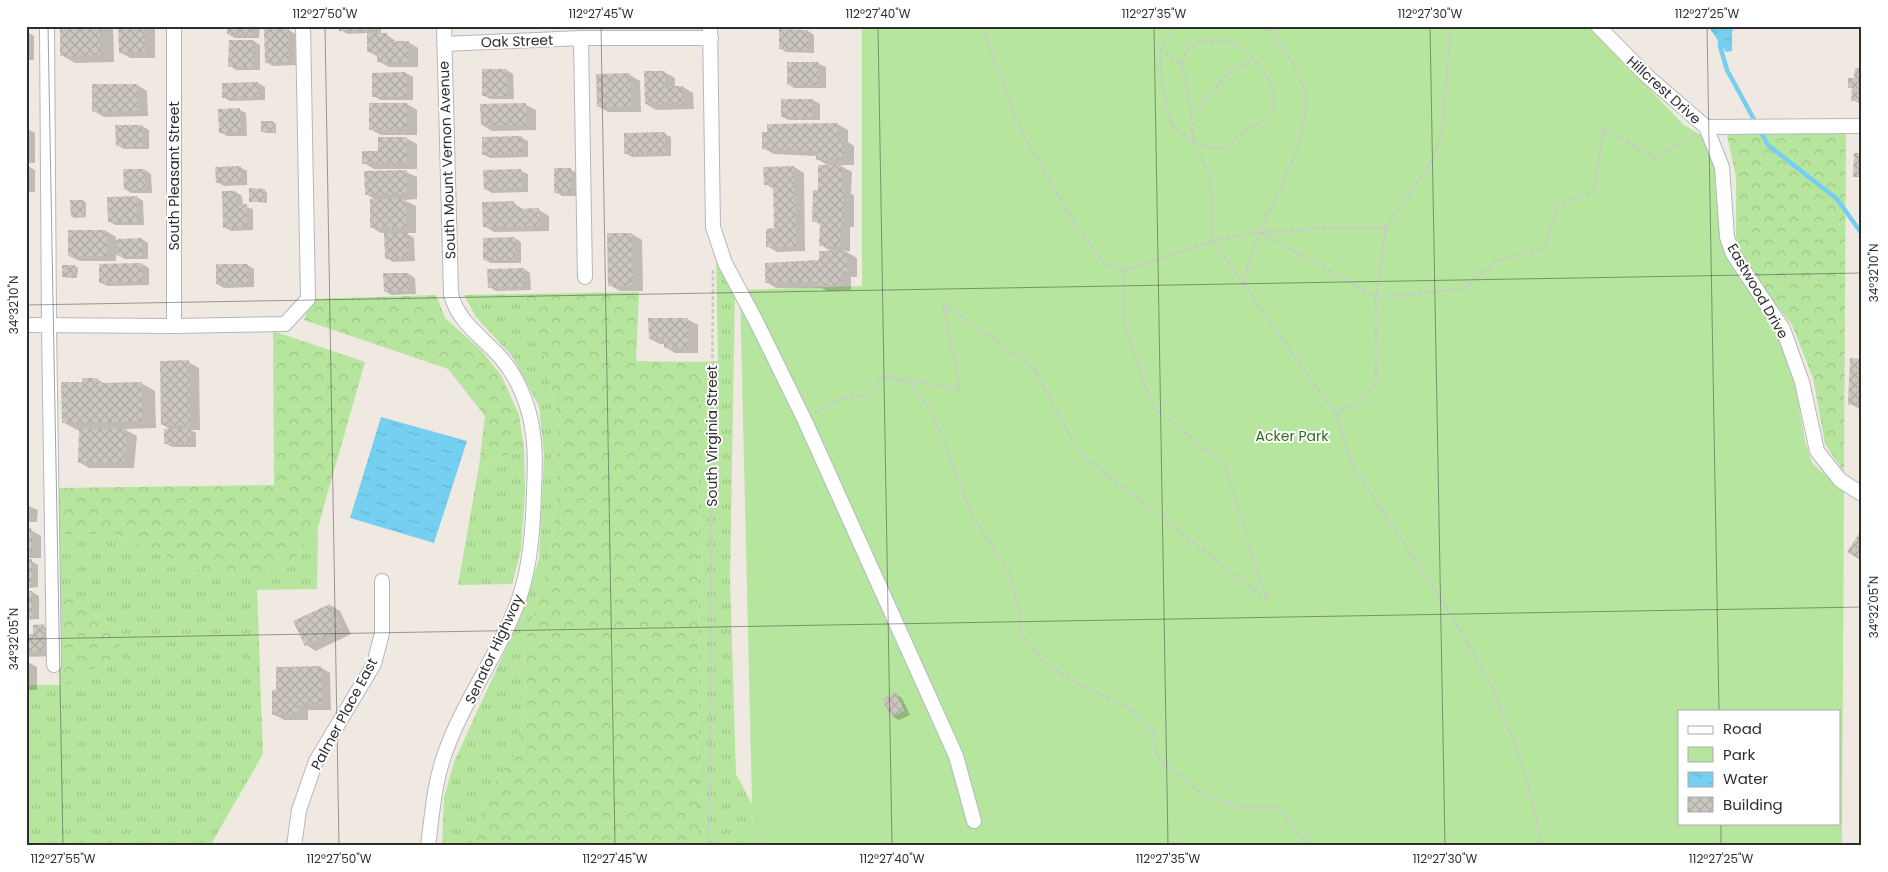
<svg xmlns="http://www.w3.org/2000/svg" width="1888" height="872" font-family="Poppins,sans-serif">
  <style>
    .grass { fill: url(#grass-tufts) }
    .forest { fill: url(#forest-crowns) }
    .park { fill: #b6e59e; fill-rule: evenodd }
    .water { fill: url(#water-ripples) }
    .shadow { fill: #0003 }
    .lines { fill: none; stroke-linecap: round; stroke-linejoin: round }
    .stream { stroke: #75cff0; stroke-width: 4.5 }
    .building { fill: url(#building-cross-hatch) }
    .minor-casing { stroke: #b4b7c1; stroke-width: 16 }
    .path { stroke: #c9c9c9; stroke-width: 2.5; stroke-dasharray: 4 2.5; stroke-linecap: butt }
    .minor { stroke: #fff; stroke-width: 14 }
    .ticks { fill: none; stroke: #2e2e2e; stroke-width: 1; stroke-opacity: 0.45 }
    .labels { text-anchor: middle; stroke-width: 4; stroke-linejoin: round; paint-order: stroke }
    .street-label { font-size: 14px; fill: #2e2e2e; stroke: #fff }
    .park-label { font-size: 14px; fill: #2c6e1b; stroke: #fff }
    .neatline { fill: none; stroke: #2e2e2e; stroke-width: 2 }
    .ticks-label { font-size: 12px; text-anchor: middle; fill: #2e2e2e }
  </style>
  <defs>
    <pattern id="grass-tufts" width="24" height="20" patternUnits="userSpaceOnUse" patternTransform="scale(1.25)"><rect width="24" height="20" fill="#b6e59e"/><path d="M3 7l-1-3M5 7V3M7 7l1-3M15 17l-1-3M17 17v-4M19 17l1-3" fill="none" stroke="#9dc588"/></pattern>
    <pattern id="forest-crowns" width="20" height="18" patternUnits="userSpaceOnUse" patternTransform="scale(1.25)"><rect width="20" height="18" fill="#b6e59e"/><path d="M2 6a3 3 0 1 1 6 0M12 15a3 3 0 1 1 6 0" fill="none" stroke="#9dc588"/></pattern>
    <pattern id="water-ripples" width="26" height="14" patternUnits="userSpaceOnUse" patternTransform="scale(1.25)"><rect width="26" height="14" fill="#75cff0"/><path d="M2 4q2-2 4 0t4 0M15 11q2-2 4 0t4 0" fill="none" stroke="#66b2ce"/></pattern>
    <pattern id="building-cross-hatch" width="8" height="8" patternUnits="userSpaceOnUse" patternTransform="scale(1.25)"><rect width="8" height="8" fill="#cbc7bf"/><path d="M0 0l8 8M0 8l8-8" fill="none" stroke="#afaba4"/></pattern>
  </defs>
  <rect width="100%" height="100%" fill="#efe9e1"/>
  <!-- grass -->
  <path class="grass" d="M716 253 735 291 730 579 736 774 752 804 753 846H698L699 362 718 361Z
    M523 294 541 344 557 413V500L549 563 524 644 526 704 514 756 485 794 473 846H442L444 798 454 762 521 616 539 559 544 455 539 406 512 356 476 317 464 295Z
    M524 448 525 492 521 550 512 584 458 585 479 466Z
    M318 527 317 589 257 590 263 754 210 846H26V685H60L109 661 120 628 94 615 59 587 58 534H114L202 571 291 563Z"/>
  <!-- forest -->
  <path class="forest" d="M1846 131 1844 472 1825 444 1813 378 1792 325 1742 261 1736 237V177L1727 135Z
    M639 292 636 361 699 362 698 846H473L485 794 514 756 526 704 524 644 549 563 557 500V413L541 344 523 294Z
    M436 295 445 318 481 350 501 375 519 415 524 448 479 466 485 416 448 369 304 320 312 299Z
    M273 331 365 362 318 527 291 563 235 577 202 571 114 534H58V488L274 485Z
    M59 587 94 615 120 628 121 642 109 661 60 685Z"/>
  <!-- park -->
  <path class="park" d="M862 26H1589L1684 125 1706 138 1715 172 1720 236 1776 329 1795 384 1805 441 1812 463 1844 492 1842 846H753L740 290 862 286ZM1679 711H1839V823H1679Z"/>
  <!-- water -->
  <path class="water" d="M1708 26H1735L1732 32V51L1726 52Z
    M381 417 467 441 434 543 350 518Z"/>
  <!-- shadow -->
  <path class="shadow" d="M61 26H113L114 62 75 63 61 55Z
    M119 26H155V58H130L120 52Z
    M228 26H260L259 38H235L228 34Z
    M341 26H381V35H387L397 42H408L418 48V67H389L378 61V57L368 51V33L347 34 341 30Z
    M289 30 295 34 296 65 273 66 266 62Z
    M26 31 34 36V60H26Z
    M808 31 814 35V53L786 52 780 48Z
    M254 41 260 45V70H236L230 66Z
    M819 64 826 67V88H794L788 84Z
    M1862 69V105L1853 100V89L1849 87Z
    M507 70 513 74 514 99H490L483 95Z
    M664 72 675 78V87H683L693 93 694 109 656 110 646 104Z
    M406 73 413 77V100H380L374 96 373 74Z
    M630 75 640 81 641 112H608L598 106Z
    M258 83 265 87V100L230 101 223 97Z
    M137 85 147 91 148 116 104 117 94 111Z
    M813 100 820 104V120H789L782 117Z
    M407 104 417 110V135H381L370 129Z
    M526 105 536 110V130L492 131 482 125Z
    M240 110 246 113 247 136H227L220 132Z
    M273 122 276 124V133H265L262 131Z
    M837 124 848 130V142L854 146V165H839L852 172 851 194 854 195V227H850V251H845L857 258V277H851V290L827 291 822 288H776L766 282 820 261 832 252 821 245V225L814 221 819 191 829 166 817 159V156L774 154 763 148Z
    M142 126 149 130V149H124L117 145Z
    M26 128 35 133V163H26Z
    M665 134 671 137V156L632 157 625 153Z
    M406 138 417 144V169H374L364 163 379 152Z
    M522 138 528 141V157L490 158 483 154Z
    M26 165 35 170V192H26Z
    M240 167 247 171V185L224 186 217 182Z
    M794 167 804 173 805 251 777 252 767 246 775 230 774 189 765 184Z
    M570 169 577 173V196H562L556 192Z
    M145 170 151 174 152 193H131L125 189Z
    M521 171 528 174V192L492 193 485 189Z
    M406 172 417 177V199L404 200 416 206V233H406L414 238 415 261 393 262 386 258 385 233H381L371 227 377 201 366 194Z
    M264 190 267 192V203L250 201Z
    M236 192 242 196 243 206 253 209V230L231 231 224 227Z
    M137 197 143 201 144 225H115L109 221Z
    M83 201 86 203V217L75 218 72 216Z
    M514 203 524 210H539L549 216V231L494 232 484 226Z
    M26 220H27V244H26Z
    M106 231 116 237V240L142 239 148 243V259H125L116 254V261H80L69 256Z
    M632 234 642 240 643 291H620L609 285Z
    M514 238 521 242V263H491L485 260Z
    M142 264 149 268V285L107 286 100 282Z
    M247 265 254 269V287L224 288 217 284Z
    M75 266 78 268 77 278 63 277Z
    M524 269 530 273 531 290 496 291 489 287Z
    M409 274 415 278 416 294 391 295 385 291Z
    M687 319 698 325V353H675L665 347V344H660L650 339Z
    M1862 360V410L1850 404Z
    M188 362 199 368 200 430H191L196 433V447H172L165 443 171 430 162 424Z
    M97 379 105 384 141 383 155 391 156 428 124 429 137 436 134 468H89L79 462 80 430H77L63 422 84 383Z
    M26 505 38 510 37 522H26Z
    M26 530H31L41 536V558H26Z
    M26 561H31L38 565V587L26 588Z
    M32 592 39 596V619L26 620V593Z
    M330 605 340 611 351 634 316 651 306 645Z
    M43 626 53 632 54 656 26 657V635H34Z
    M26 661 37 667V690H26Z
    M320 667 330 673 331 710H308V720H284L273 714 277 691Z
    M896 694 902 698 910 715 899 720 892 716Z"/>
  <g class="lines">
    <!-- stream -->
    <path class="stream" d="M1720 39V46L1727 70 1768 145 1837 199 1862 234"/>
  </g>
  <!-- building -->
  <path class="building" d="M60 26H100V55L60 56Z
    M118 26H145V53H119Z
    M227 26H253V35L227 34Z
    M339 26H375V30L339 31Z
    M264 29H289V62L265 63Z
    M779 29 808 30V50L779 49Z
    M367 33H387V41H409L408 62H377V52H367Z
    M229 40H254V67H228Z
    M787 62H819V85H787Z
    M1855 68H1862V101H1851L1852 88H1848V78H1854Z
    M482 69H507V96H482Z
    M644 71H665V86H683L684 104H645Z
    M406 72 407 96 372 97V73Z
    M630 73 631 106 597 107 596 74Z
    M258 82 259 97 222 98V83Z
    M92 84H137L138 111 92 112Z
    M781 99H813V117H781Z
    M369 103H407V129L369 130Z
    M526 103V125H481L480 104Z
    M240 108 241 133H219L218 109Z
    M261 121H273L274 132H261Z
    M838 123V139H844V159L816 160V151L762 149V132H767V124Z
    M115 125H143V146H116Z
    M665 132V153L624 154V133Z
    M522 136V154L482 155V137Z
    M378 137H407V163L362 164V151H378Z
    M1854 153H1862V177H1853Z
    M818 165H842V188H844V221H841L840 246H819L820 222H812L813 190H818Z
    M241 166V182L216 183 215 167Z
    M794 166 796 246 766 247V229L774 228 773 185H764L763 167Z
    M554 168H571V192L554 193Z
    M123 169H145V190H124Z
    M521 169 522 189 484 190 483 170Z
    M407 170V194L365 195 364 171Z
    M249 188 265 189 264 202H249Z
    M222 191H236V205L247 204V227L223 228Z
    M137 196V222H108L107 197Z
    M370 199H406V228H370Z
    M70 200H84V216L71 217Z
    M514 201 515 209 539 208 540 226 483 227 482 202Z
    M68 230H106L107 256H68Z
    M384 233H408V258L385 259Z
    M607 233H632L633 285 608 286Z
    M515 237V260H483V238Z
    M142 238V256H117V239Z
    M847 250V271H841V285H816V282L765 283V263L819 260V251Z
    M142 263 143 282 99 283V264Z
    M216 264H248V284H216Z
    M62 265H75V278L62 277Z
    M524 268V287L488 288 487 269Z
    M383 273H409V291L384 292Z
    M648 318H688V348H664V339H649Z
    M1850 358 1862 359V405H1848Z
    M189 360 190 425H161L160 361Z
    M82 378H98V383L142 382V421L62 423 61 382H82Z
    M190 428V444H164V429Z
    M79 429H127L124 463H78Z
    M31 528 32 552 26 553V529Z
    M1860 532 1862 533V561L1847 552Z
    M32 559V584H26V560Z
    M26 591H32L33 616H26Z
    M330 604 341 628 305 646 293 621Z
    M44 624V651H26V634H33V625Z
    M321 666 322 704 298 705V714L272 715V690H276V667Z
    M896 692 904 711 891 717 882 699Z"/>
  <g class="lines">
    <!-- minor casing -->
    <g class="minor-casing">
      <path id="minor" d="M47 26 49 325 54 665
        M710 26 713 227 725 263 758 325 805 421 956 756 974 821
        M1598 26 1647 76 1706 127 1862 126
        M581 38 585 277
        M444 44 581 38H711
        M1706 127 1722 167 1727 237 1733 254 1783 329 1802 382 1817 451 1840 480 1862 494
        M26 325 174 326 285 324 308 299 303 26
        M174 326V26
        M294 846 299 810 316 761 374 664 382 633V581
        M428 846C432 816 434 785 444 756 463 700 501 652 520 596 531 562 533 526 534 491 535 472 536 453 533 434 530 408 519 379 501 358 483 337 458 323 451 294L444 26"/>
    </g>
    <!-- path -->
    <path class="path" d="M981 26 1024 137 1079 230 1105 265 1125 270 1213 241 1335 413 1354 468 1454 619 1495 692 1524 770 1543 846
      M1173 26 1160 50 1162 87 1172 125 1194 142 1210 175 1213 241 1260 232 1328 228H1386
      M1204 41C1213 42 1223 41 1231 43 1254 50 1287 94 1268 117 1263 123 1251 127 1245 131 1238 135 1234 142 1227 146 1219 152 1203 144 1194 142L1188 91 1181 64 1189 47Z
      M1160 50 1181 64
      M1191 118 1220 82 1231 71 1252 60
      M1260 232 1376 297 1463 289 1496 261 1545 248 1557 205 1593 192 1604 128 1654 158 1695 134
      M1245 285C1252 219 1312 157 1305 92 1305 88 1301 83 1300 78 1291 59 1280 43 1267 26
      M885 376 960 389 943 304 1033 367 1080 454 1267 600 1224 464 1153 407 1124 323 1125 270
      M900 379 915 389 935 418 972 516 1009 572 1018 605 1022 634 1042 661 1084 687 1125 705 1153 732 1157 757 1202 794 1244 808 1277 806 1298 833 1312 846
      M815 413C833 399 843 397 865 396L885 376
      M1335 413 1361 402 1376 382V297L1386 228 1432 161 1442 133 1451 26
      M709 846 713 270"/>
    <!-- minor -->
    <use href="#minor" class="minor"/>
  </g>
  <!-- ticks -->
  <path class="ticks" d="M48 26 63 846M325 26 339 846M601 26 615 846M878 26 892 846M1154 26 1168 846M1430 26 1445 846M1707 26 1719 711M26 305 1862 273M26 639 1862 607M1721 823V846"/>
  <g class="labels">
    <!-- street labels -->
    <g class="street-label">
      <text transform="translate(517 41) rotate(-2)" y="5">Oak Street</text>
      <text transform="translate(1664 90) rotate(42)" y="5">Hillcrest Drive</text>
      <text transform="translate(447 160) rotate(-92)" y="5">South Mount Vernon Avenue</text>
      <text transform="translate(174 176) rotate(-90)" y="5">South Pleasant Street</text>
      <text transform="translate(1758 291) rotate(60)" y="5">Eastwood Drive</text>
      <text transform="translate(712 436) rotate(-90)" y="5">South Virginia Street</text>
      <text transform="translate(494 649) rotate(-65)" y="5">Senator Highway</text>
      <text transform="translate(344 714) rotate(-62)" y="5">Palmer Place East</text>
    </g>
    <!-- park labels -->
    <g class="park-label">
      <text x="1292" y="441">Acker Park</text>
    </g>
  </g>
  <!-- border -->
  <rect width="1888" height="872" fill="none" stroke="#ffffff" stroke-width="55"/>
  <!-- legend -->
  <rect x="1678" y="710" width="162" height="115" fill="#ffffff" stroke="#ababab"/>
  <rect x="1688" y="726" width="25" height="8" fill="#ffffff" stroke="#ababab"/>
  <text x="1723" y="734" font-size="15" fill="#2e2e2e">Road</text>
  <rect x="1688" y="747" width="25" height="15" fill="#b6e59e" stroke="#ababab"/>
  <text x="1723" y="760" font-size="15" fill="#2e2e2e">Park</text>
  <rect x="1688" y="772" width="25" height="15" fill="url(#water-ripples)" stroke="#ababab"/>
  <text x="1723" y="784" font-size="15" fill="#2e2e2e">Water</text>
  <rect x="1688" y="797" width="25" height="15" fill="url(#building-cross-hatch)" stroke="#ababab"/>
  <text x="1723" y="810" font-size="15" fill="#2e2e2e">Building</text>
  <rect x="28" y="28" width="1832" height="816" class="neatline"/>
  <g class="ticks-label">
    <text x="325" y="18">112°27'50"W</text>
    <text x="601" y="18">112°27'45"W</text>
    <text x="878" y="18">112°27'40"W</text>
    <text x="1154" y="18">112°27'35"W</text>
    <text x="1430" y="18">112°27'30"W</text>
    <text x="1707" y="18">112°27'25"W</text>
    <text transform="translate(1874 273) rotate(-90)" y="4">34°32'10"N</text>
    <text transform="translate(14 305) rotate(-90)" y="4">34°32'10"N</text>
    <text transform="translate(1874 607) rotate(-90)" y="4">34°32'05"N</text>
    <text transform="translate(14 639) rotate(-90)" y="4">34°32'05"N</text>
    <text x="63" y="863">112°27'55"W</text>
    <text x="339" y="863">112°27'50"W</text>
    <text x="615" y="863">112°27'45"W</text>
    <text x="892" y="863">112°27'40"W</text>
    <text x="1168" y="863">112°27'35"W</text>
    <text x="1445" y="863">112°27'30"W</text>
    <text x="1721" y="863">112°27'25"W</text>
  </g>
</svg>
